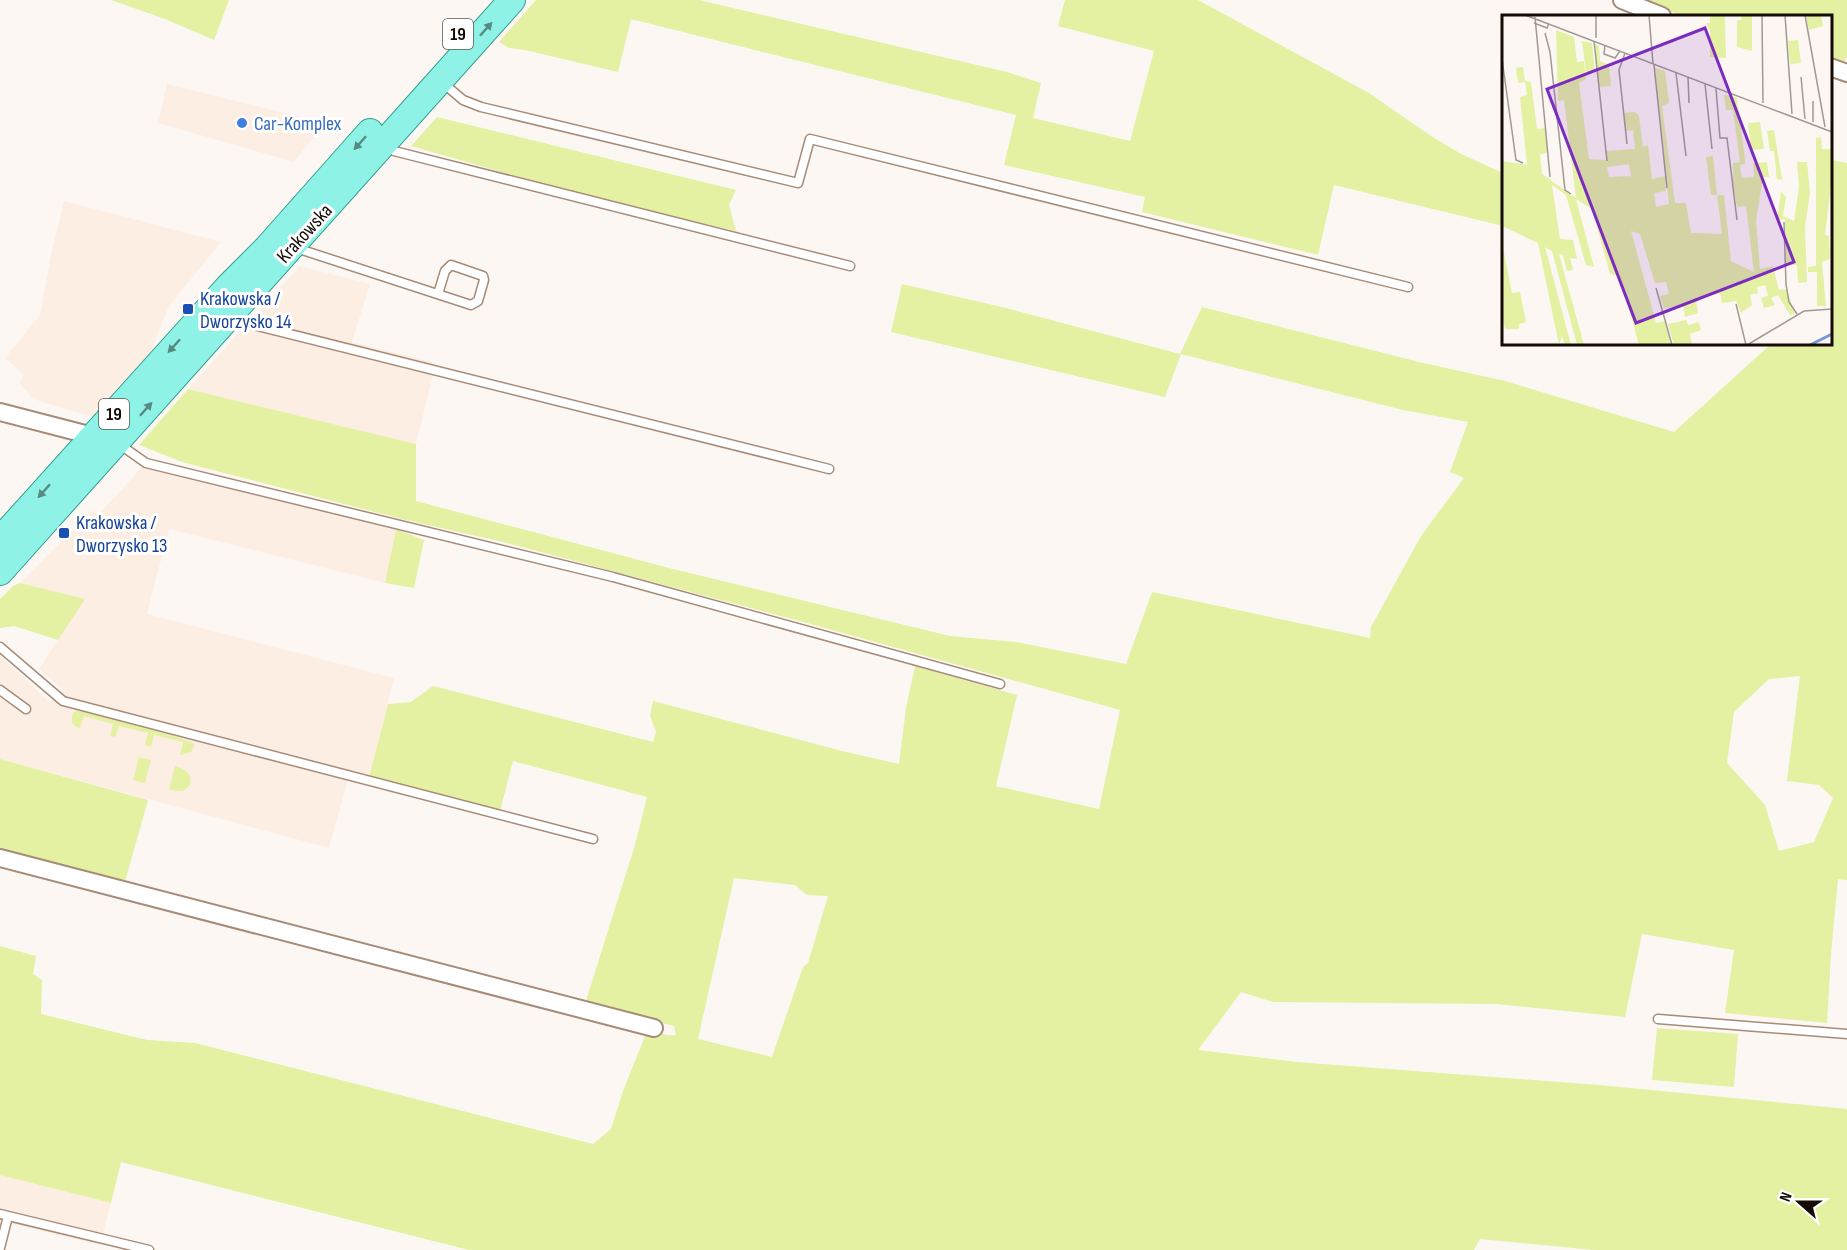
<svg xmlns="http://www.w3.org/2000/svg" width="1847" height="1250" font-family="'Sofia Sans Condensed',sans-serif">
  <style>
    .built { fill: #fdeee3 }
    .green { fill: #e4f0a2; fill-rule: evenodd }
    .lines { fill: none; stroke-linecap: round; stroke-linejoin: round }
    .lane-casing { stroke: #a68b78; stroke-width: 11 }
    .street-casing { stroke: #a68b78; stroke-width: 20 }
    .primary-casing { stroke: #329d8d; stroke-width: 28 }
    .lane { stroke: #fff; stroke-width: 8 }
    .street { stroke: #fff; stroke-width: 16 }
    .primary { stroke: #8ef3e6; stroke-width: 26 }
    .oneway { fill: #578b81 }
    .shop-dot { fill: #3f7fe0; stroke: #fff; stroke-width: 2 }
    .transit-dot { fill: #1a4fb4; stroke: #fff; stroke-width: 2 }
    .labels { text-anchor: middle; stroke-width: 6; stroke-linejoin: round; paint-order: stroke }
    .shield { fill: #fff; stroke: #5a5450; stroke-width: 1.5 }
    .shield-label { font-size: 18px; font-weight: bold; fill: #140b05 }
    .shop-label { font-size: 20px; fill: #366cbe; stroke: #fff; text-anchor: start }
    .street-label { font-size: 20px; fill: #140b05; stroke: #fff }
    .transit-label { font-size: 20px; fill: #164399; stroke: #fff; text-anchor: start }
    .inset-river { fill: none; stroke: #7798da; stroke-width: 3 }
    .inset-road { fill: none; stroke: #a09994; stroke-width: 1.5 }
    .view { fill: #7b2cbf; fill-opacity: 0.15; stroke: #7b2cbf; stroke-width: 3 }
    .inset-edge { fill: none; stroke: #140b05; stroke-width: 3 }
  </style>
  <rect width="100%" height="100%" fill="#fdf7f3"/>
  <!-- built -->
  <path class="built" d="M167 84 325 123 294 162 158 123Z
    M64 201 221 242 169 306 150 353 93 417 33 399 19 383 24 375 5 358 40 315 51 255Z
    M300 266 370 284 352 342 436 363 416 444 188 389Z
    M143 466 396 529 385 583 169 529 147 614 394 678 369 777 350 772 329 848 0 759V656L49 702 63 690 39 669 84 599 20 583 92 511 100 513Z
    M0 1175 111 1203 100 1245 0 1221Z"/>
  <!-- green -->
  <path class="green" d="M111 0H229L214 40 165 19Z
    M536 0H699L1007 72 1041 83 1033 118 1130 141 1154 51 1058 26 1065 0H1198L1369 93 1431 136 1461 154 1503 173V226L1334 185 1318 255 1142 212 1145 197 1004 165 1016 115 631 19 618 72 525 50 509 48 499 42Z
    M1637 0H1847V56L1843 66 1831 62 1830 16H1684Z
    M437 117 736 190 729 205 736 231 592 198 411 146Z
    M1831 160 1847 163V880L1838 879 1831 954 1827 1023 1725 1013 1734 950 1642 934 1625 1017 1496 1004 1273 1002 1241 992 1198 1050 1297 1062 1599 1085 1847 1109V1250H1594L1480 1239 1474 1250H469L121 1162 111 1203 0 1175V946L36 956 33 974 42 980 41 1014 147 1040 195 1043 593 1144 611 1129 623 1091 647 1031 667 1035H676L674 1026 585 1004 635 845 647 797 513 761 500 811 369 777 388 704 411 702 433 686 653 742 656 732 650 716 653 701 842 751 899 764 906 708 915 666 1017 695 996 786 1099 809 1120 710 807 623 503 542 406 520 182 462 139 445 188 389 416 444V501L669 568 950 636 1016 642 1126 664 1152 592 1370 638 1371 627 1421 536 1464 478 1450 472 1468 422 1403 410 1181 354 1165 397 891 332 902 284 1002 307 1180 354 1202 307 1419 362 1505 381 1674 432 1771 344H1830ZM1800 676 1787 781 1819 785 1833 798 1814 842 1779 851 1765 805 1727 763 1734 712 1769 679ZM734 878 795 885 807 895 828 896 808 963 803 967 772 1057 698 1039Z
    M396 529 424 540 414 588 385 583Z
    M20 583 85 599 58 640 14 626 0 628V599L13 586Z
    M78 710 172 735 195 744 191 752 181 755H180L183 742 154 735 151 747 145 745 148 733 119 726 115 737 110 736 113 724 84 716 80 728C71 726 70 720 74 712Z
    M139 757 151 760 145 783 133 780Z
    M0 759 148 800 124 885 0 852Z
    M175 766C185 769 193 773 190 785L183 791 169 790Z
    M1657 1028 1738 1034 1734 1087 1652 1080Z"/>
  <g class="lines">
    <!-- lane casing -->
    <g class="lane-casing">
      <path id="lane" d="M443 83 463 100 481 107 798 183 810 139 1408 287
        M386 145 394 151 850 266
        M293 247 471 305 478 301 484 280 483 276 451 265 445 271 438 294
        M230 319 829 469
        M119 444 146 463 613 577 1000 684
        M0 647 63 701 593 839
        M0 690 26 709
        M1658 1019 1847 1034
        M0 1214 149 1250
        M0 1248 8 1216"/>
    </g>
    <!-- street casing -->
    <g class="street-casing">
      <path id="street" d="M1622 0 1662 16
        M1830 67 1847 73
        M0 412 85 434 97 444
        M0 858 654 1028"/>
    </g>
    <!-- primary casing -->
    <g class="primary-casing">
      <path id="primary" d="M0 540 228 287 267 248 370 132
        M0 572 512 0"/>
    </g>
    <!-- lane -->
    <use href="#lane" class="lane"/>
    <!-- street -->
    <use href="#street" class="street"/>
    <!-- primary -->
    <use href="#primary" class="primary"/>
  </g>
  <!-- one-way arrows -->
  <defs><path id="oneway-solid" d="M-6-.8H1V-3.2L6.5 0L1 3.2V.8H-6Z" transform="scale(1.5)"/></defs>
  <g class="oneway">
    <use href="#oneway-solid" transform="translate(486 29) rotate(-48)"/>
    <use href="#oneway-solid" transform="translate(360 143) rotate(132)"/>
    <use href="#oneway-solid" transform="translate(174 346) rotate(132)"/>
    <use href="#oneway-solid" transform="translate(146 409) rotate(-48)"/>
    <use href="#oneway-solid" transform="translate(44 491) rotate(132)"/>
  </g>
  <!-- markers -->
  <circle class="shop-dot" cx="242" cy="123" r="6"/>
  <g class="transit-dot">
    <rect x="182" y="303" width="12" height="12" rx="3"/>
    <rect x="58" y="527" width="12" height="12" rx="3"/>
  </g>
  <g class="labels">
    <!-- shield labels -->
    <g class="shield">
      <rect x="443" y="19" width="30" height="30" rx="4.5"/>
      <rect x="99" y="399" width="30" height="30" rx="4.5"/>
    </g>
    <g class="shield-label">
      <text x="458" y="40">19</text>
      <text x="114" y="420">19</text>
    </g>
    <!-- shop labels -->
    <g class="shop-label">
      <text x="254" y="130">Car-Komplex</text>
    </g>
    <!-- street labels -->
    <g class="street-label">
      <text transform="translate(304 233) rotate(-48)" y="7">Krakowska</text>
    </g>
    <!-- transit labels -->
    <g class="transit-label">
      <text x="200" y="305">Krakowska /<tspan x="200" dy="23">Dworzysko 14</tspan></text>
      <text x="76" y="529">Krakowska /<tspan x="76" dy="23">Dworzysko 13</tspan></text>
    </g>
  </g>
  <!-- overview -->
  <g transform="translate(1502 15)">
    <rect width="330" height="330" fill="#fdf7f3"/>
    <path d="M208 0H229L223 1 224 43 208 42V16L204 8H208ZM239 0H250V36L235 32V5H239ZM304 0H319L321 11 307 15ZM54 15 72 22 75 47 82 46 84 64 77 68 87 144 104 145 105 149 104 136 133 134 131 115 124 116 122 98 133 97 137 101 141 132 146 130 150 164 163 161 164 176 152 178 154 192 167 189 153 53 163 56 167 88 160 91 173 188H184L189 218 220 219 215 180H209L204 142 211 141 215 180H222L229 246 252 257 244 191 235 192 231 168V148L238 147 231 95H224L222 79 235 83 243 144V149L238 150 240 163 252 162 251 148 265 147 267 162H261L254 206 258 254 271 251 277 275 284 274 293 298 288 300 276 280 269 283 273 290 262 293 259 283 266 281 263 270 255 272 256 278 248 280 250 290 239 298 234 286 220 288 218 278 194 285 196 298 183 302 181 289 162 294 158 281 167 279 164 267 153 268 138 219 129 216 154 308 163 306 169 330H137L118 261 108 259 90 194 74 184 92 252 84 250 64 180 50 170 58 224 71 225 75 244 68 243 71 255 65 256 61 240 57 239 82 330H75L50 236 43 232 69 330H63L60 321 57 330 36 228 0 211V146L25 150 18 82 25 80 23 67 16 68 14 53 21 52 23 66 29 67 35 114 43 113 46 138 38 139 40 159 74 183 62 85 56 86ZM127 149 129 161 107 162 105 152ZM296 25 299 48 288 49 286 26ZM80 26 90 28 93 56 84 57ZM93 29 97 31 98 46 107 50 109 71 97 72ZM258 107 262 134 249 135 246 108ZM272 115 280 164 281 165 275 164 272 136H268L265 116ZM319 122 320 134H329L330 162 323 220 327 221 328 244 320 247 324 291H315V257H306V252L314 251V123ZM295 147H305L308 177 303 212 305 267 296 268 295 250H284L283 204 275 205 279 177 284 182 281 201 292 206 297 172ZM0 228 10 278 18 277 24 307 17 309V314H3L0 298ZM184 305 186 310 197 307 199 315 188 319 190 330H172L166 309Z" fill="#e4f0a2" fill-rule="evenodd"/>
    <path class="inset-river" d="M308 330 330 319"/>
    <path class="inset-road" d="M23 0 330 117M147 0 151 49M260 0 261 88M283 0 290 99M303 0 323 112M33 2 48 162M32 8 45 13 47 8M43 18 48 37 63 175 69 179M94 23V1M92 26 105 146M103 30 102 39 113 43 118 36M123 38 117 55 125 129M0 44 14 145 21 148M152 50 165 173M174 58 184 141M186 62 187 88M299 62 303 104M203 69 210 134M214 73 218 123H225L235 205M311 107V86M282 207 284 269 287 287 295 299M154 273 170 330M234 289 244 330M245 330 302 296 330 294"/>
    <path class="view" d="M203 13 292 247 134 308 45 74Z"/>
    <rect width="330" height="330" class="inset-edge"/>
  </g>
  <!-- north arrow -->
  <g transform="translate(1799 1202) rotate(291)" stroke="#ffffff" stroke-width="4.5" paint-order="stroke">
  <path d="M0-4.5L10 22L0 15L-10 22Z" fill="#140b05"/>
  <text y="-9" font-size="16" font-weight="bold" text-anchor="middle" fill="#140b05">N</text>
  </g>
</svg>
